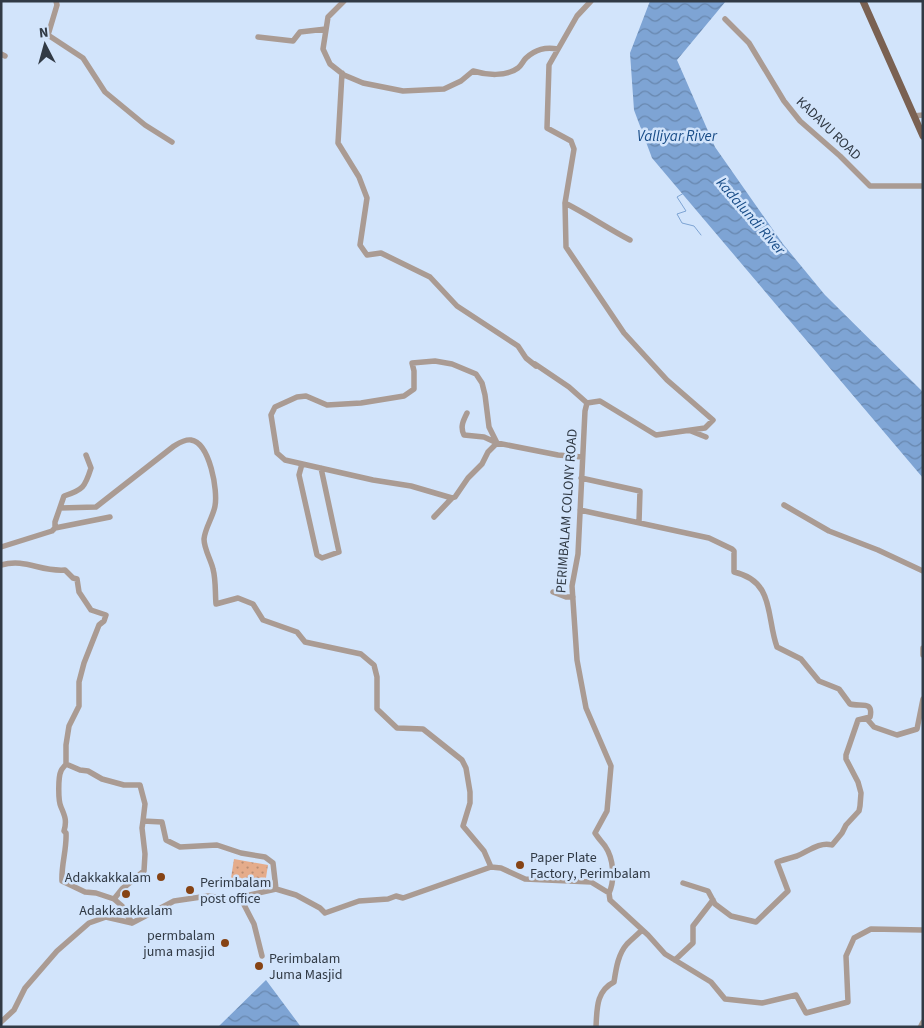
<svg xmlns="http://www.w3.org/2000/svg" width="924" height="1028" font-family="'Source Sans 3',sans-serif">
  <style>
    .park { fill: url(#park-dots) }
    .water { fill: url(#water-waves) }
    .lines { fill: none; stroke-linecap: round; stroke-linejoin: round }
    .stream { stroke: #7ea4d4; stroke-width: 1 }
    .minor { stroke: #aa9b93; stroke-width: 5.5 }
    .major { stroke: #7a6152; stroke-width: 7 }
    .poi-dot { fill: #864314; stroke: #d2e4fb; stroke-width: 2 }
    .labels { text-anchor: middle; stroke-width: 5; stroke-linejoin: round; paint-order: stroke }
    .street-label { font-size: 14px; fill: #313a45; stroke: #d2e4fb }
    .poi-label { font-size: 14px; fill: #313a45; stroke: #d2e4fb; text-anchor: start }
    .water-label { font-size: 15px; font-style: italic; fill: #184c87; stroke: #d2e4fb }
  </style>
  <defs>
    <pattern id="park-dots" width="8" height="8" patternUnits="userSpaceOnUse" patternTransform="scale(1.25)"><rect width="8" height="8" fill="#e5ac8b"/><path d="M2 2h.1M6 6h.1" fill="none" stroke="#ba8d73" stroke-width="1.8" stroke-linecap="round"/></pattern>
    <pattern id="water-waves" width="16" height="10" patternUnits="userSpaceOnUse" patternTransform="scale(1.25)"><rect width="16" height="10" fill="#7ea4d4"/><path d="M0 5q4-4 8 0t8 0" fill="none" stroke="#6887ae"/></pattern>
  </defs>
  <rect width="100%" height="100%" fill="#d2e4fb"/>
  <!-- park -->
  <path class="park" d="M234 859 268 865 265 884 231 878Z"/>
  <!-- water -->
  <path class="water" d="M650 1H726L677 60 715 147 783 244 825 295 923 392V478L652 158 634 110 630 53Z
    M266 980 301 1027H218Z"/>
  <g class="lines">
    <!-- stream -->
    <path class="stream" d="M684 193 677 197 686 211 677 214 682 223 694 226 701 235"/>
    <!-- minor -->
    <path class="minor" d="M56 1 57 5 48 35 83 58 105 92 145 125 172 142
      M344 1 328 17 323 49 330 64 344 75 363 83 403 91 444 89 461 81 473 71C486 75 506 77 518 68 521 66 523 61 526 58 536 49 545 47 558 49
      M591 1 577 16 549 65 547 128 571 141 574 149 565 203 566 247 624 333 667 380 713 420 705 428 656 435 600 401 587 403 585 411 578 554 572 586 577 660 586 708 611 766 607 811 595 833C598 838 602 842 605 846 614 859 615 880 609 893
      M725 19 749 43 784 101 800 121 840 156 870 186H923
      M258 37 293 41 300 32 326 29
      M1 54 5 56
      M342 73 338 143 359 177 367 198 360 245 367 255 381 253 430 277 457 306 518 346 526 358 536 366
      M914 116 923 115
      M565 203C587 214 607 228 630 240
      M535 364 569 387 587 403
      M467 413C463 421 460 427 464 435L484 437 497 443
      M691 431 706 437
      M497 443 489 427 485 395 482 383 476 374 452 364 435 361 412 363 414 371V389L404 396 361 403 327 405 306 396 297 397 275 407 271 415 277 453 285 460 373 480 411 486 452 498 455 497 468 478 482 464 488 452 497 443 558 455 582 457
      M302 464 299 475 317 555 322 558 339 552 321 468
      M581 478 640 491 639 522
      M784 505 829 531 878 550 923 571
      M60 508 96 507 174 446C179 443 185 439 191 440 210 443 218 491 215 506 213 517 205 528 204 539 204 549 211 560 213 569 216 580 215 593 216 604L238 598 253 604 263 620 297 632 305 642 361 654 374 665 377 677V709L397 728 423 729 462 760 466 768 470 792V803L463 826 484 851 491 867
      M580 510 709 538 732 549 734 551V572C775 581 766 617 777 647L801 659 819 681 839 689 850 704C860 707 874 700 870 717L858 720 846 755V759L858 782 861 793 860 806 859 811 846 825 842 833 832 845C820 841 807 852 797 856 790 858 783 860 777 862L788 891 756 922 731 916 715 904 708 891 683 883
      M434 517 452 498
      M55 528V522L64 496C83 490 85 487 91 468L86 455
      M1 547 52 531 55 528 110 517
      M1 565C26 558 40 572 65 570L73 578 77 579 79 592 91 610 106 615 104 621 99 625 84 663 79 682V706L69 726 66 745V764
      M553 592 566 597H573
      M923 648V655
      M867 719 874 727 897 735 917 729 923 699
      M66 764 80 770 88 771 102 779 124 785H140L145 804 143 821 162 822 166 840 180 847 217 845 241 853 265 857 273 863 276 889
      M66 764C65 766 62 768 61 771 58 777 58 801 61 807 65 816 67 821 64 831L66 833C67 849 61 865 62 881L85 892 96 893 114 899 122 906 132 923
      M240 897 254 924 262 956
      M114 899 122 889 144 871 145 854 142 828 143 821
      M675 960 693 943V926L713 900
      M1 1022 14 1010 25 988 57 951 89 923 106 917 132 923 174 901 208 896 232 899 276 889 296 895 320 908 325 913 359 901 388 899 396 896 403 898 491 867 501 868 525 879 591 882 609 893 610 900 648 935 665 954 711 982 725 999 762 1003 796 995 806 1013 848 1002 846 956 854 938 871 929 923 930
      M923 1022 921 1026 923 1027
      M596 1027C597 1009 596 991 614 982 616 969 618 954 627 944 632 939 637 935 642 930"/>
    <!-- major -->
    <path class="major" d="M863 1 923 136"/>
  </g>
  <!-- markers -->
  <g class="poi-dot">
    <circle cx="520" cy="865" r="5"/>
    <circle cx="161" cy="877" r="5"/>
    <circle cx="190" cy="890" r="5"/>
    <circle cx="126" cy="894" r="5"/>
    <circle cx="225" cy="943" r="5"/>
    <circle cx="259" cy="966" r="5"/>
  </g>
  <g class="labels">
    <!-- street labels -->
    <g class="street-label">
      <text transform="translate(829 128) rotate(44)" y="5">KADAVU ROAD</text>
      <text transform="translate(566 511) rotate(-86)" y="5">PERIMBALAM COLONY ROAD</text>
    </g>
    <!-- poi labels -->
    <g class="poi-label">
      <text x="530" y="862">Paper Plate<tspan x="530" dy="16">Factory, Perimbalam</tspan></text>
      <text x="151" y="882" text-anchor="end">Adakkakkalam</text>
      <text x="200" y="887">Perimbalam<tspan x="200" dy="16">post office</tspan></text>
      <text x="126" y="915" text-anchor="middle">Adakkaakkalam</text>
      <text x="215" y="940" text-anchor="end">permbalam<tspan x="215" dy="16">juma masjid</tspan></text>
      <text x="269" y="963">Perimbalam<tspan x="269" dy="16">Juma Masjid</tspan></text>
    </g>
    <!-- water labels -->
    <g class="water-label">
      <text x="677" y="141">Valliyar River</text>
      <text transform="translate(751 216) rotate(49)" y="5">kadalundi River</text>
    </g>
  </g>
  <!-- border -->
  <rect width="924" height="1028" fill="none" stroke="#313a45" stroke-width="5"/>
  <!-- north arrow -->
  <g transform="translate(45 45) rotate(354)" stroke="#d2e4fb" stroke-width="4" paint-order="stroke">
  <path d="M0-4L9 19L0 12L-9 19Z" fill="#313a45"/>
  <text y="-8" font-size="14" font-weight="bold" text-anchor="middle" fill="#313a45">N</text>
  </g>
</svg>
